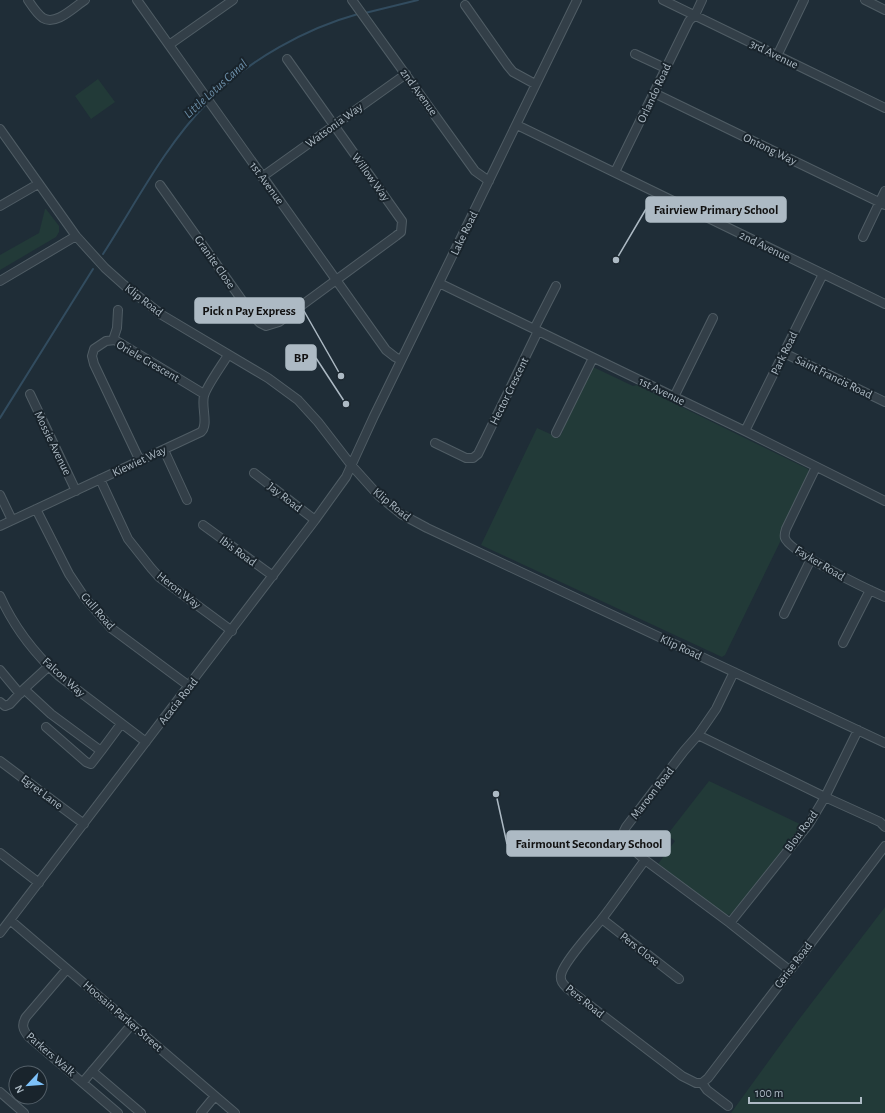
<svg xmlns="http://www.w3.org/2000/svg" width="885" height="1113" font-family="'Alegreya Sans',sans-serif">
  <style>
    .green { fill: #223a38 }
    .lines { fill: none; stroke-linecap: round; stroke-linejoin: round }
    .stream { stroke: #324c5f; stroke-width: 2 }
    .minor-casing { stroke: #505d65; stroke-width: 10 }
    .minor { stroke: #333f48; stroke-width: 8 }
    .labels { text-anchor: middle; stroke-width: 4; stroke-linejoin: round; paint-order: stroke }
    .street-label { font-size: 12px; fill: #adbac4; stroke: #19242c }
    .water-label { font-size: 13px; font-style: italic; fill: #6d90aa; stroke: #19242c }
    .leader { fill: none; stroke: #adbac4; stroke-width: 1.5 }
    .callout-dot { fill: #adbac4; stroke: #19242c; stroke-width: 1.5 }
    .callout { fill: #adbac4; stroke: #adbac4; stroke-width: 1.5 }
    .callout-label { font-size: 13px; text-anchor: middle; font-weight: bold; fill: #111 }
  </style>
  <rect width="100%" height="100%" fill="#1f2d37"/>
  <!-- green -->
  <path class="green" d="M98 79 115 102 91 119 75 96Z
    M45 209H46L59 226V232L56 237 0 270V255L39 233Z
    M593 367 633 386 637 385 808 469 809 472 781 534V540L725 655 722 657 481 545 537 428 559 438 563 431 562 426 591 368Z
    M709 781 802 825 736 912 728 915 724 914 658 864 675 841 667 835Z
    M885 907V1113H731L797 1022Z"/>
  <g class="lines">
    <!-- stream -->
    <path class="stream" d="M365 13 418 0
      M211 99C248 60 307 28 358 14
      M103 254C136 203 164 147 207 103
      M0 418 93 269"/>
    <!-- minor casing -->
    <g class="minor-casing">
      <path id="minor" d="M28 0C32 6 37 14 43 18 56 26 74 7 85 0
        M137 0 386 350 395 357 401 360
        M352 0 475 171 489 181
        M663 0 885 108
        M865 0 885 10
        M465 5 508 66 513 72 535 84
        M169 45 233 0
        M635 54 665 68
        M777 56 804 0
        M654 93 885 205
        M517 125 885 304
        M0 129 76 236 105 268 124 285 162 315 268 378 298 400 318 422 352 466 379 496 401 514 427 528 885 743
        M615 172 689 21 695 15 702 0
        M262 177 406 74
        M160 185 254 317 260 323 266 326 279 322 396 236 401 232 402 221 287 59
        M0 206 38 184
        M863 237 885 191
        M0 281 76 236
        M439 283 745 431 885 501
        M534 329 556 286
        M113 340 117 328 118 310
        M784 353 885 402
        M30 394 76 491
        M674 397 713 318
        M745 431 823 274
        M556 433 593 358
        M435 443 466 458H473L478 454 538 331
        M164 450 187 500
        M140 461 94 364 92 356 94 349 106 341 115 340 204 394
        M816 467 786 529C785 532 784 535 785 538 789 552 869 590 885 597
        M254 473 315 520
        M100 479 128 539 151 568 159 577 232 631
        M0 495 12 520
        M36 509 69 574 85 598 111 628 189 686
        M203 525 273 576
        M0 526 201 432C209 425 201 407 204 396 206 387 222 365 228 355
        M0 596C13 625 35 654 59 676L146 742
        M784 614 811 559
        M843 643 870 590
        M0 670 20 694
        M734 672 716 709 698 735 684 751 626 827 624 831V840L627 844 645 860 730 923 789 970
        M24 689 51 714 101 751 121 724
        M0 702 5 706 10 704 24 689 49 666
        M46 727 86 762 91 764 101 751
        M698 735 825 797 880 822 885 827
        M0 761 84 824
        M0 853 39 883
        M645 860C630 880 616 901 601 920 592 931 563 963 561 975 560 981 563 984 567 988L682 1076 696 1083H702L707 1090 728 1106
        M602 919 679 979
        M10 920 235 1113
        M730 923 809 824 825 797 858 730
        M0 933 315 520 346 477 374 416 577 0
        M67 969 26 1017C21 1025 23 1030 29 1037L118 1113
        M92 1071 141 1113
        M83 1082 132 1024
        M702 1083 708 1078 885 846
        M0 1092 24 1113
        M201 1113 215 1096"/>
    </g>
    <!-- minor -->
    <use href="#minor" class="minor"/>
  </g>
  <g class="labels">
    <!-- street labels -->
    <g class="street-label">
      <text transform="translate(774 54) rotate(26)" y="4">3rd Avenue</text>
      <text transform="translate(419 92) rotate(54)" y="4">2nd Avenue</text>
      <text transform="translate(654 93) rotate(-65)" y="4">Orlando Road</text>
      <text transform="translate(334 125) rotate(-36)" y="4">Watsonia Way</text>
      <text transform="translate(770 149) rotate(26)" y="4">Ontong Way</text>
      <text transform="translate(371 177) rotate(54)" y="4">Willow Way</text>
      <text transform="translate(267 183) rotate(54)" y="4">1st Avenue</text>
      <text transform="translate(464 233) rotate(-64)" y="4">Lake Road</text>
      <text transform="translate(765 246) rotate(26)" y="4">2nd Avenue</text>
      <text transform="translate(215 262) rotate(55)" y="4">Granite Close</text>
      <text transform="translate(144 300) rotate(38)" y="4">Klip Road</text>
      <text transform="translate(784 353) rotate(-64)" y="4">Park Road</text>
      <text transform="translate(148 361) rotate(30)" y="4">Oriele Crescent</text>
      <text transform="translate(834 377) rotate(26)" y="4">Saint Francis Road</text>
      <text transform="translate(509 391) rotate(-64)" y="4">Hector Crescent</text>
      <text transform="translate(662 391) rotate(26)" y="4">1st Avenue</text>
      <text transform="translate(53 443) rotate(64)" y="4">Mossie Avenue</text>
      <text transform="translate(139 461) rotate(-25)" y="4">Kiewiet Way</text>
      <text transform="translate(285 497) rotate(38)" y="4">Jay Road</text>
      <text transform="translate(392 504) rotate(39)" y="4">Klip Road</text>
      <text transform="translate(238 551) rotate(36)" y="4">Ibis Road</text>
      <text transform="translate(820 563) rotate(31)" y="4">Fayker Road</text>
      <text transform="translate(179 590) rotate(38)" y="4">Heron Way</text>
      <text transform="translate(98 611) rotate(49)" y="4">Gull Road</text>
      <text transform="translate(681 647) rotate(25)" y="4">Klip Road</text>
      <text transform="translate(64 677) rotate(42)" y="4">Falcon Way</text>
      <text transform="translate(178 701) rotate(-52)" y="4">Acacia Road</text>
      <text transform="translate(42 792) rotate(37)" y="4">Egret Lane</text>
      <text transform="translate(652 793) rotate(-52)" y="4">Maroon Road</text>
      <text transform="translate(801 831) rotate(-54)" y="4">Blou Road</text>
      <text transform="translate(640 949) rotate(38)" y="4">Pers Close</text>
      <text transform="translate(793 965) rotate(-53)" y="4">Cerise Road</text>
      <text transform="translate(585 1001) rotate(39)" y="4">Pers Road</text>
      <text transform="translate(123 1016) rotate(41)" y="4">Hoosain Parker Street</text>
      <text transform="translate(51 1054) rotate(41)" y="4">Parkers Walk</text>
    </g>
    <!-- water labels -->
    <g class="water-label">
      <text transform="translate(215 88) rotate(-42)" y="5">Little Lotus Canal</text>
    </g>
  </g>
  <!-- callouts -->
  <path class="leader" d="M616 260L646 209M341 376L304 311M346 404L316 358M496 794L507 844"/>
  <g class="callout-dot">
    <circle cx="616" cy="260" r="4"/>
    <circle cx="341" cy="376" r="4"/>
    <circle cx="346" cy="404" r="4"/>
    <circle cx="496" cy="794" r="4"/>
  </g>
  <g class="callout">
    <rect x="646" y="197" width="140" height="25" rx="4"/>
    <rect x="195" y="298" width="109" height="25" rx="4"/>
    <rect x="286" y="345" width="30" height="25" rx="4"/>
    <rect x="507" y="831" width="163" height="25" rx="4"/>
  </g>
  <g class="callout-label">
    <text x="716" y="214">Fairview Primary School</text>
    <text x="249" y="315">Pick n Pay Express</text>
    <text x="301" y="362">BP</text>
    <text x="589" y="848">Fairmount Secondary School</text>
  </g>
  <!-- north arrow -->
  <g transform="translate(28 1085) rotate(244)"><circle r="19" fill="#19242c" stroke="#546069"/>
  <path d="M0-3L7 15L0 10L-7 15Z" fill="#7dc1f9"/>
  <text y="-6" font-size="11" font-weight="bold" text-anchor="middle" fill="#adbac4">N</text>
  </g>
  <!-- scale -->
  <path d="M749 1097v6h112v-6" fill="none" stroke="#adbac4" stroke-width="2"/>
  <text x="755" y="1097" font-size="12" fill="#adbac4" stroke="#19242c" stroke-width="3" paint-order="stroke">100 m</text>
</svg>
